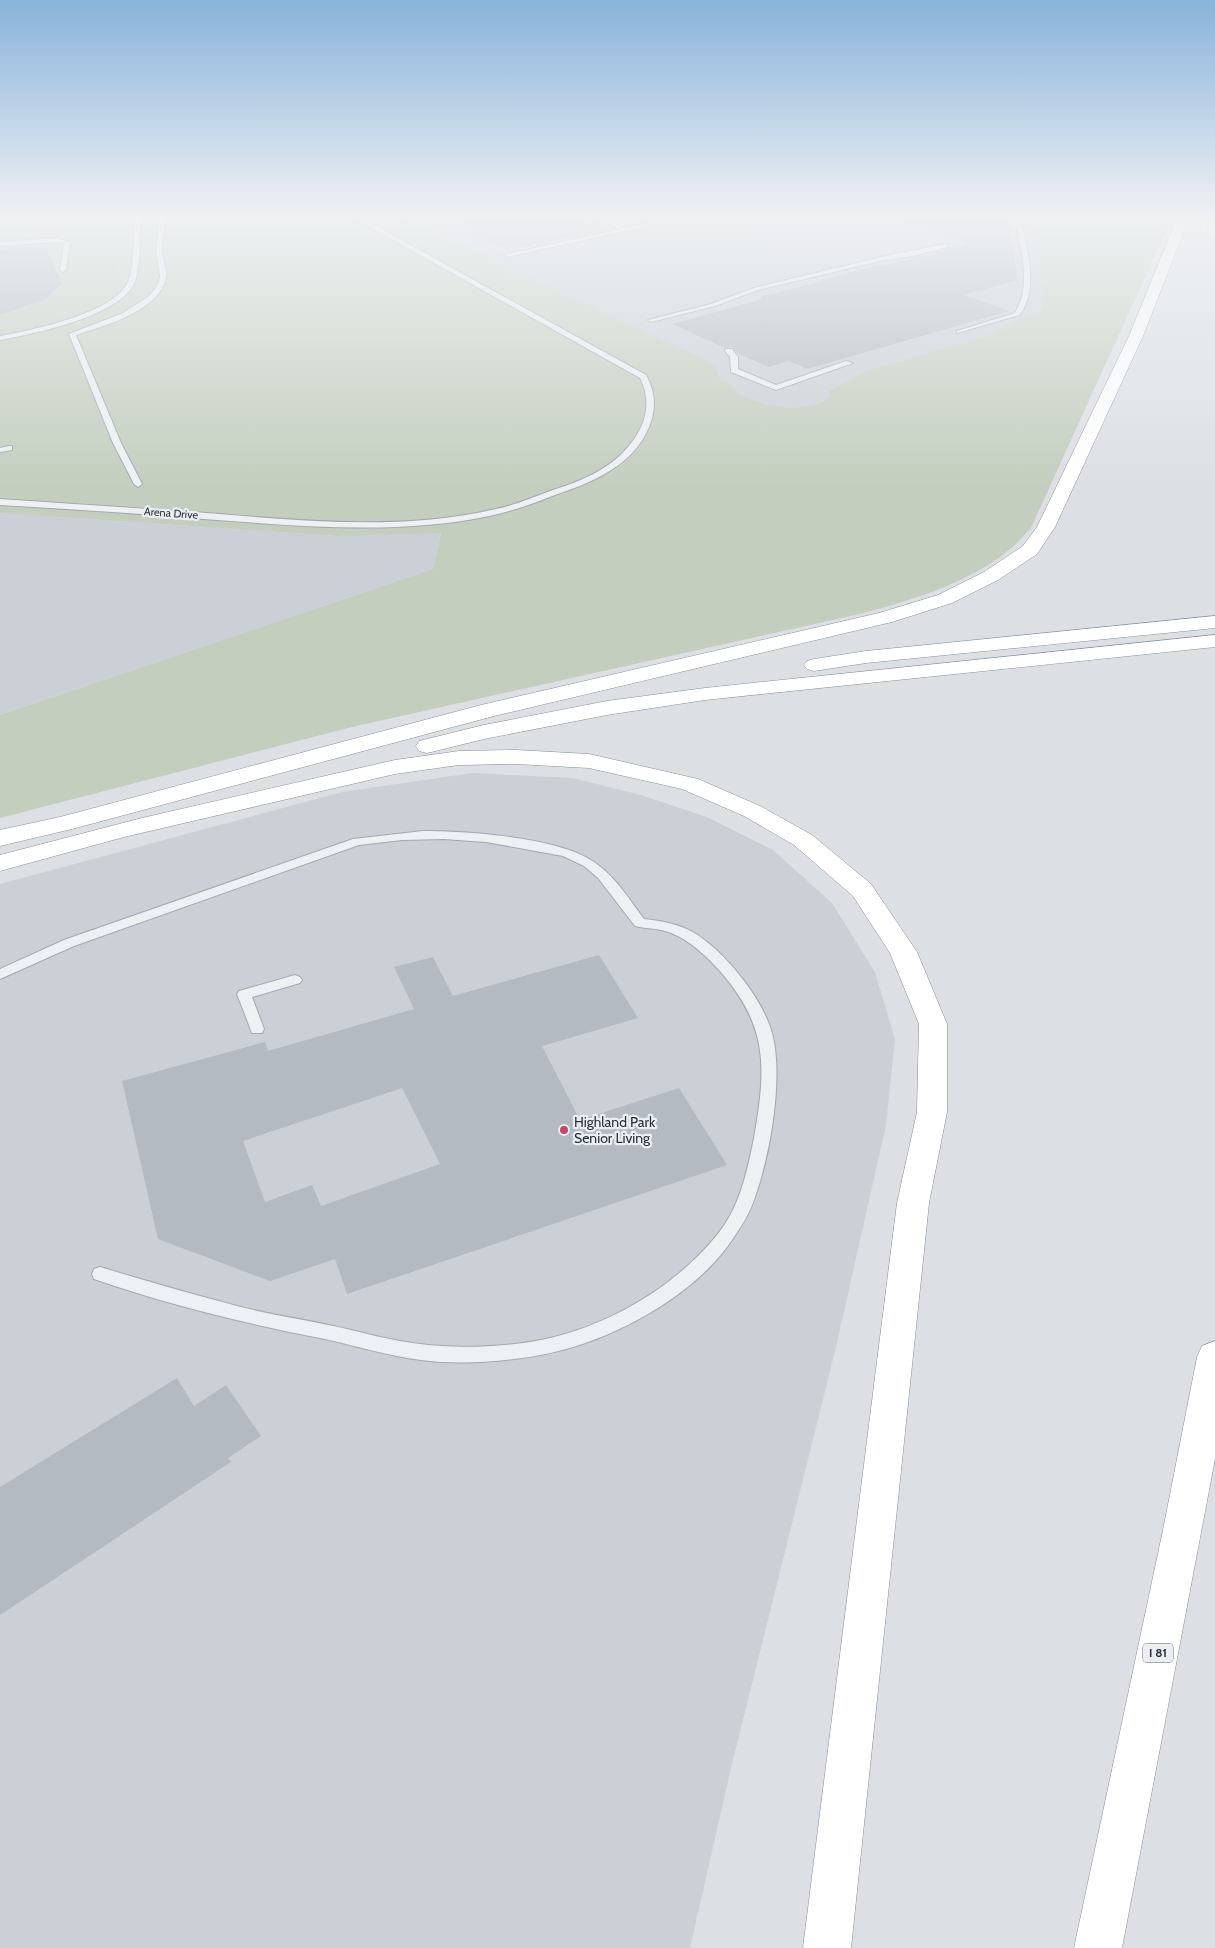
<svg xmlns="http://www.w3.org/2000/svg" width="1215" height="1948" font-family="Cabin,sans-serif">
  <style>
    .built { fill: #cad0d6 }
    .green { fill: #c3cebe }
    .building { fill: #b4bac1; fill-rule: evenodd }
    .lines { fill: none; stroke-linecap: round; stroke-linejoin: round }
    .lane-casing { stroke: #a2a8ae; stroke-width: 2 }
    .highway-casing { stroke: #858f9b; stroke-width: 1 }
    .path { stroke: #b6bbc0; stroke-width: 1; stroke-dasharray: 2 2; stroke-linecap: butt }
    .lane { fill: #eef1f4; fill-rule: evenodd }
    .highway { fill: #fff; fill-rule: evenodd }
    .poi-dot { fill: #c34865; stroke: #ebeff3; stroke-width: 2 }
    .labels { text-anchor: middle; stroke-width: 4.5; stroke-linejoin: round; paint-order: stroke }
    .far-street-label { font-size: 11px; fill: #27303a; stroke: #ebeff3 }
    .shield { fill: #ebeff3; stroke: #626972; stroke-width: 1 }
    .shield-label { font-size: 12px; font-weight: bold; fill: #27303a }
    .poi-label { font-size: 14px; fill: #27303a; stroke: #ebeff3; text-anchor: start }
  </style>
  <rect width="100%" height="100%" fill="#dce0e5"/>
  <!-- built -->
  <path class="built" d="M374 216H1022L1056 226 1066 323 788 419Z
    M0 513 338 536 442 527 433 569 0 715Z
    M472 773 573 778 641 795 707 817 773 850 832 903 875 972 895 1039 886 1125 836 1347 731 1768 690 1948H0V884L342 792Z"/>
  <!-- green -->
  <path class="green" d="M0 216H395L425 227 489 257 490 260 711 362 718 373 719 379C723 381 729 383 732 386 737 390 732 389 738 392 763 408 805 416 830 397L829 391 867 371 994 334 1014 321 1041 311 1044 303 1034 230 1049 227 1032 216H1173L1031 528C1024 535 1017 544 1009 550 967 584 914 599 864 613L352 727 0 818V715L433 569 441 533 338 536 0 513Z"/>
  <!-- building -->
  <path class="building" d="M446 216H567L603 230 508 250 466 232 475 230Z
    M900 216H976L1009 227 1018 280 964 295 1009 311 807 369 789 361 768 367 737 353 732 347 725 348 672 324 763 299 760 297 825 281 822 280 879 265 883 266 970 244 899 221Z
    M45 245 62 284 45 299 0 315V250Z
    M599 955 638 1018 542 1046 580 1120 679 1088 727 1165 347 1294 335 1259 270 1281 158 1239 122 1081 265 1042 268 1051 414 1009 394 967 433 957 453 996ZM402 1088 440 1164 321 1206 312 1185 265 1202 243 1141Z
    M177 1378 194 1406 226 1385 261 1436 228 1458 231 1462 0 1615V1487Z"/>
  <g class="lines">
    <!-- lane casing -->
    <g class="lane-casing">
      <path id="lane" d="M135 216H141C139 236 141 259 136 278 128 315 33 334 0 340V336C33 330 114 313 128 282 134 269 134 232 135 216Z
        M160 216H166C164 228 161 242 162 254 163 262 168 270 166 277 160 311 104 326 76 335L121 443 142 484 138 487 134 484 113 443 69 334 123 313 148 297 156 288 160 277 156 251Z
        M350 216H358L646 375C659 398 655 421 641 442 621 471 587 484 555 495 535 503 515 510 494 515 399 536 300 526 204 519 136 513 68 509 0 505V499C69 504 138 508 207 513 303 521 402 531 496 509 515 505 532 498 550 491 578 482 608 471 628 447 645 427 653 403 640 378Z
        M588 216H597L626 228 682 216H694L507 257 504 255 619 229Z
        M999 216C1009 216 1017 220 1023 228 1028 258 1038 288 1020 315L957 333V331L1015 313C1031 286 1022 256 1017 228Z
        M56 238 70 242 66 270 63 272 60 270 64 243 56 242 0 246V242Z
        M946 244 948 247 908 257 885 260 758 290 715 306 651 322 648 320 711 304 754 288 885 256Z
        M726 349H732L738 357V369L776 385 846 361 853 363 776 390 731 372 730 357 725 351Z
        M9 446H12V450L0 452V448Z
        M423 831C466 831 559 837 594 862 615 876 629 899 644 919 662 921 680 924 696 934 726 953 765 1001 773 1037 783 1081 770 1155 755 1197 750 1213 741 1227 732 1240 693 1298 608 1343 540 1355 504 1362 457 1365 421 1360 389 1356 357 1346 325 1339 247 1324 169 1305 94 1279L92 1274 94 1269 100 1267C147 1281 194 1295 241 1307 272 1315 303 1319 333 1326 362 1332 391 1341 420 1344 457 1349 504 1347 541 1340 607 1327 675 1287 717 1235 740 1207 747 1172 754 1138 766 1069 769 1027 720 971 706 956 691 941 671 933 660 928 647 929 635 926L598 878 584 866 563 856 486 842 444 839 402 840 359 845 74 946 0 979V969L64 940 353 839Z
        M295 975 300 977 302 980 300 983 252 997 264 1029 262 1033H252L237 994 239 991Z"/>
    </g>
    <!-- highway casing -->
    <g class="highway-casing">
      <path id="highway" d="M1178 216H1190L1143 336 1055 527 1037 554 998 580 952 603 892 622 494 716 72 829 0 846V830L60 817 481 705 879 613 938 595 984 572 1023 546 1037 527 1129 336Z
        M1206 216H1215V238L1209 234Z
        M1215 616V628L866 663 814 671 807 669 804 665 807 661 814 659 866 651Z
        M1215 635V647L705 700 607 715 484 739 427 753 419 751 416 746 419 741 484 725 607 701 705 688Z
        M516 750 589 754 698 779 760 806 812 835 871 884 917 952 947 1024V1112L929 1203 851 1948H803L897 1203 917 1112 919 1024 890 953 853 896 794 845 744 816 682 789 589 768 516 764 459 765 395 774 124 837 0 871V855L142 818 395 760 459 751Z
        M1215 1341V1459L1122 1948H1074L1163 1530 1197 1357 1202 1346Z"/>
    </g>
    <!-- path -->
    <path class="path" d="M115 274 113 272 117 239"/>
    <!-- lane -->
    <use href="#lane" class="lane"/>
    <!-- highway -->
    <use href="#highway" class="highway"/>
  </g>
  <!-- sky -->
  <linearGradient id="sky" x2="0" y2="1"><stop stop-color="#88b3d9"/><stop offset="0.44" stop-color="#eff1f3"/><stop offset="1" stop-color="#eff1f3" stop-opacity="0"/></linearGradient>
  <rect width="1215" height="489" fill="url(#sky)"/>
  <!-- markers -->
  <circle class="poi-dot" cx="564" cy="1130" r="5"/>
  <g class="labels">
    <!-- far-street labels -->
    <g class="far-street-label">
      <text transform="translate(171 513) rotate(4)" y="4">Arena Drive</text>
    </g>
    <!-- shield labels -->
    <rect class="shield" x="1143" y="1643.5" width="30" height="19" rx="4"/>
    <g class="shield-label">
      <text x="1158" y="1657">I 81</text>
    </g>
    <!-- poi labels -->
    <g class="poi-label">
      <text x="574" y="1127">Highland Park<tspan x="574" dy="16">Senior Living</tspan></text>
    </g>
  </g>
</svg>
